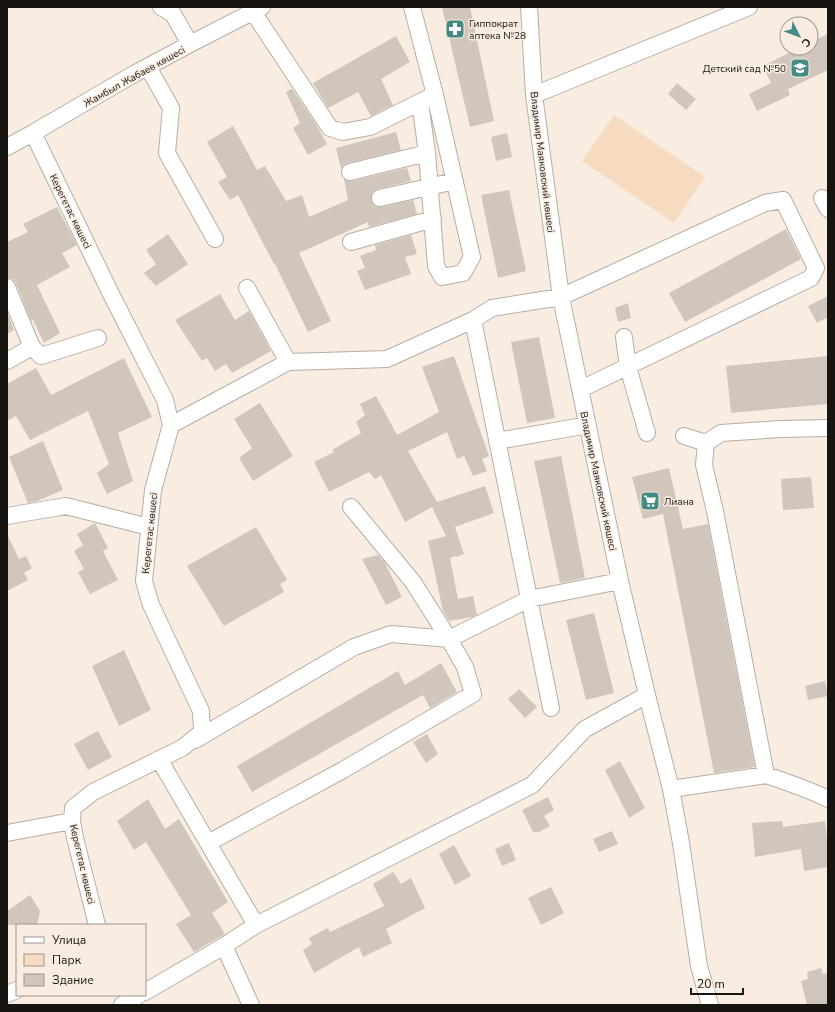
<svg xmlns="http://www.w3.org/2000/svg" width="835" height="1012" font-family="'Nunito Sans',sans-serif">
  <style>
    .green { fill: #f6dbc1 }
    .building { fill: #d1c6bb }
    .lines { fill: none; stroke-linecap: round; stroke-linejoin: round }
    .street-casing { stroke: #b8ada3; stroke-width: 18 }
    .street { stroke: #fff; stroke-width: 16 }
    .labels { text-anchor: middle; stroke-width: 3; stroke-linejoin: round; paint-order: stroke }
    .poi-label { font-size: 10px; fill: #181410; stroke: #f9ede2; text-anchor: start }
    .street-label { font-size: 10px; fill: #181410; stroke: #f9ede2 }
  </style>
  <rect width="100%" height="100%" fill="#f9ede2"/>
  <!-- green -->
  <path class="green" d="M614 115 705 177 674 223 582 161Z"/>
  <!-- building -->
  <path class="building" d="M442 7H470L494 121 470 127Z
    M828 34V70L788 89 790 95 757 111 749 94 771 83 763 66 799 48H811V42Z
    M396 36 410 62 381 79 393 105 371 116 358 92 328 108 313 83Z
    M677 83 696 99 686 110 668 94Z
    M292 89 314 121 327 144 308 155 293 128 300 123 286 92Z
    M233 126 257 170 265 166 286 201 302 195 309 217 348 200 344 179 348 181H352L407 168 411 181 378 189 374 191 371 195V200L373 204 377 207H382L413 200 417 214 369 227 368 222 299 253 331 321 308 332 275 264H274L238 195 230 200 218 182 227 177 207 142Z
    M396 132 401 150 348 163 344 165 341 169 336 148Z
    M507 133 512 157 496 161 491 137Z
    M509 190 526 271 498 278 481 195Z
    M57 207 77 245 62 253 70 267 37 285 60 333 44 343 33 320 31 321 16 283 12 279 7 278V242L28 232 23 224Z
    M786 229 801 259 685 322 669 293Z
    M168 234 188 264 156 286 144 273 156 264 146 250Z
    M411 235 417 254 405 257 411 274 365 290 357 271 365 268 360 256 376 250 375 245Z
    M220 294 235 320 249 311 271 351 232 373 226 364 215 371 207 358 202 361 175 320Z
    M828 296V317L817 323 808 306Z
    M628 303 631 318 618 322 615 308Z
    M7 312 14 330 7 334Z
    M539 337 555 418 527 423 511 342Z
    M454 356 489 456 482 459 487 471 473 476 464 456 457 459 447 432 408 451 437 502 485 486 494 513 455 527 464 554 456 557V556L450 558 458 599 473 596 477 615 472 617 449 621 443 611 428 541 446 536 432 507 405 522 381 475 375 479 369 472 329 492 314 462 334 452 332 450 361 433 356 422 365 415 360 404 376 396 397 435 439 412 422 367Z
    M828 356V404L731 413 726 366Z
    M124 358 152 417 118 433 133 481 107 494 97 473 109 464 88 411 30 440 16 416 7 421V384L36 368 51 395Z
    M260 403 293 456 253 481 239 458 252 448 234 419Z
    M43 441 63 490 37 501 28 503 9 457Z
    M561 456 585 578 560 583 534 461Z
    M669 468 683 529 708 524 755 767 714 773 663 514 643 519 632 477Z
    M811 477 814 508 783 510 781 479Z
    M95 523 108 548 103 551 118 580 90 594 78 572 84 569 74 551 83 545 77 534Z
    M256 527 287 580 280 584 284 592 224 626 187 566Z
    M7 534 19 559 26 556 32 568 24 573 28 580 7 591Z
    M378 555 385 563 402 597 386 605 362 559Z
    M594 613 614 693 586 700 566 620Z
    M124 650 151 710 119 726 92 666Z
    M441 663 457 692 430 708 423 695 252 792 237 766 398 671 405 685Z
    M825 681 828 696 808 700 805 686Z
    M519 689 537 707 525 718 508 699Z
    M98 731 112 757 88 770 74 744Z
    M427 734 438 754 426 763 413 742Z
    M620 761 645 808 629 818 605 770Z
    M548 797 554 810 544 816 550 826 539 832H533L522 810Z
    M148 799 165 829 179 819 228 902 212 913 225 934 194 952 176 924 191 915 146 842 134 850 117 821Z
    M782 821 783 827 825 821 828 849V867L804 871 801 849 755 857 752 823Z
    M612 831 618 844 599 852 593 839Z
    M509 843 516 860 502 866 495 849Z
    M454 845 471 876 455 885 439 854Z
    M393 872 401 884 411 878 425 908 386 929 392 943 363 957 359 947 314 973 303 950 312 944 309 938 328 928 330 932 384 906 373 884Z
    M551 887 564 913 541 925 528 898Z
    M30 895 40 911 37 925H7V911Z
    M821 968 823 974 828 973V1005H807L801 981 808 979 807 972Z"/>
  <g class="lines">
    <!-- street casing -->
    <g class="street-casing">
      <path id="street" d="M161 7 173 14 190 44
        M412 7 435 95 472 257 463 273 442 277 436 266 427 153 420 102
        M529 7 534 95 561 297 620 581 647 695 671 789 766 775C787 782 808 789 828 799
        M253 12 330 128 343 132 370 127 428 98
        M148 67 171 108 167 153 215 239
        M534 95 749 7
        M33 133 110 292 165 400 171 425 153 490 144 581 151 605 201 711 202 732 182 748 93 792 73 808 72 821 75 838 97 925
        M7 147 33 133 134 74 190 44 262 7
        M350 172 427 153
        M380 198 455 181
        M822 198 828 209
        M351 242 433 219
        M7 287 32 347 41 356 98 338
        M247 288 288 362
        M624 337 628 367 647 433
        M7 361 32 347
        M171 425 288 362 387 359 473 320
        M684 436 706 443 721 433 781 429 828 428
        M497 441 588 425
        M706 443 704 465 715 511 766 775
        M351 507 413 582 449 639 529 599 620 581
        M7 516 66 506 149 527
        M551 708 473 320 492 308 561 297 765 203 783 200 816 268 811 278 581 389
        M195 740 354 647 391 634 449 639 465 667 473 694 343 770 208 843 256 925
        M159 759 208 843
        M671 789 681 843 699 966 710 1005
        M7 833 72 821
        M145 992 224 946
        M7 994 17 990
        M122 1005 139 995
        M251 1005 224 946 256 925 532 785 585 729 647 695"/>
    </g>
    <!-- street -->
    <use href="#street" class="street"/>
  </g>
  <!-- icons -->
  <defs>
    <g id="pharmacy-square" transform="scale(1)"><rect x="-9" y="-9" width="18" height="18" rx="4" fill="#458b85" stroke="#f9ede2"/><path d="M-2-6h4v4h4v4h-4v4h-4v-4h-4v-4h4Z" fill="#fff"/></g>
    <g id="school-square" transform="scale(1)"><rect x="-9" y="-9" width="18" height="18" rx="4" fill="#458b85" stroke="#f9ede2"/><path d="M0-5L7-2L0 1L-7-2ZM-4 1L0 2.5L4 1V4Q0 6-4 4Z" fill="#fff"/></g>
    <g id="supermarket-square" transform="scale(1)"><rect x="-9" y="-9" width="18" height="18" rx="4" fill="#458b85" stroke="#f9ede2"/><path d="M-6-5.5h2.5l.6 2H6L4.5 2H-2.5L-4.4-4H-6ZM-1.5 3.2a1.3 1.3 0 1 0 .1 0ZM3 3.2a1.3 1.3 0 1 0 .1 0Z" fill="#fff"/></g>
  </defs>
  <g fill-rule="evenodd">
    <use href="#pharmacy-square" x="455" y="29"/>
    <use href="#school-square" x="800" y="68"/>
    <use href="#supermarket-square" x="650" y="501"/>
  </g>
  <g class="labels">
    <!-- poi labels -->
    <g class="poi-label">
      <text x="469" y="27">Гиппократ<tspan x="469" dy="12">аптека №28</tspan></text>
      <text x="786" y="72" text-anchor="end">Детский сад №50</text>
      <text x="664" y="505">Лиана</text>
    </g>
    <!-- street labels -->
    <g class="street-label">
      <text transform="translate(134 76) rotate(-29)" y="4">Жамбыл Жабаев көшесі</text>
      <text transform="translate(543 162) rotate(83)" y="4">Владимир Маяковский көшесі</text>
      <text transform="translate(71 211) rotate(64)" y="4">Керегетас көшесі</text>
      <text transform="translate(599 481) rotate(78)" y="4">Владимир Маяковский көшесі</text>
      <text transform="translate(149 533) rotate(-84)" y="4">Керегетас көшесі</text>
      <text transform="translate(83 864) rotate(77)" y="4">Керегетас көшесі</text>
    </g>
  </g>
  <!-- border -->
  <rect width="835" height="1012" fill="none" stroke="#181410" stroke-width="16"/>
  <!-- legend -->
  <rect x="16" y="924" width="130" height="72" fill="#f9ede2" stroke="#9f968e"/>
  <rect x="24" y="937" width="20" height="6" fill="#ffffff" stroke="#9f968e"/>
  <text x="52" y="944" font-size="12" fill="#181410">Улица</text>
  <rect x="24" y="954" width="20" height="12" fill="#f6dbc1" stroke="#9f968e"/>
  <text x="52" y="964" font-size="12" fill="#181410">Парк</text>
  <rect x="24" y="974" width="20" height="12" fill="#d1c6bb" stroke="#9f968e"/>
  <text x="52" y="984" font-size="12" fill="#181410">Здание</text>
  <!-- north arrow -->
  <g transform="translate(799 36) rotate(132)"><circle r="19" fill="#f9ede2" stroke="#9f968e"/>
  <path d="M0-3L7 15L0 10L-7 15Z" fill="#458b85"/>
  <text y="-6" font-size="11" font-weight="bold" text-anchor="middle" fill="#181410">С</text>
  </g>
  <!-- scale -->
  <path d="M691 988v6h52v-6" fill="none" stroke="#181410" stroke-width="2"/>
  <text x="697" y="988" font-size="12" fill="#181410" stroke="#f9ede2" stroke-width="3" paint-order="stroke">20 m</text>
</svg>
